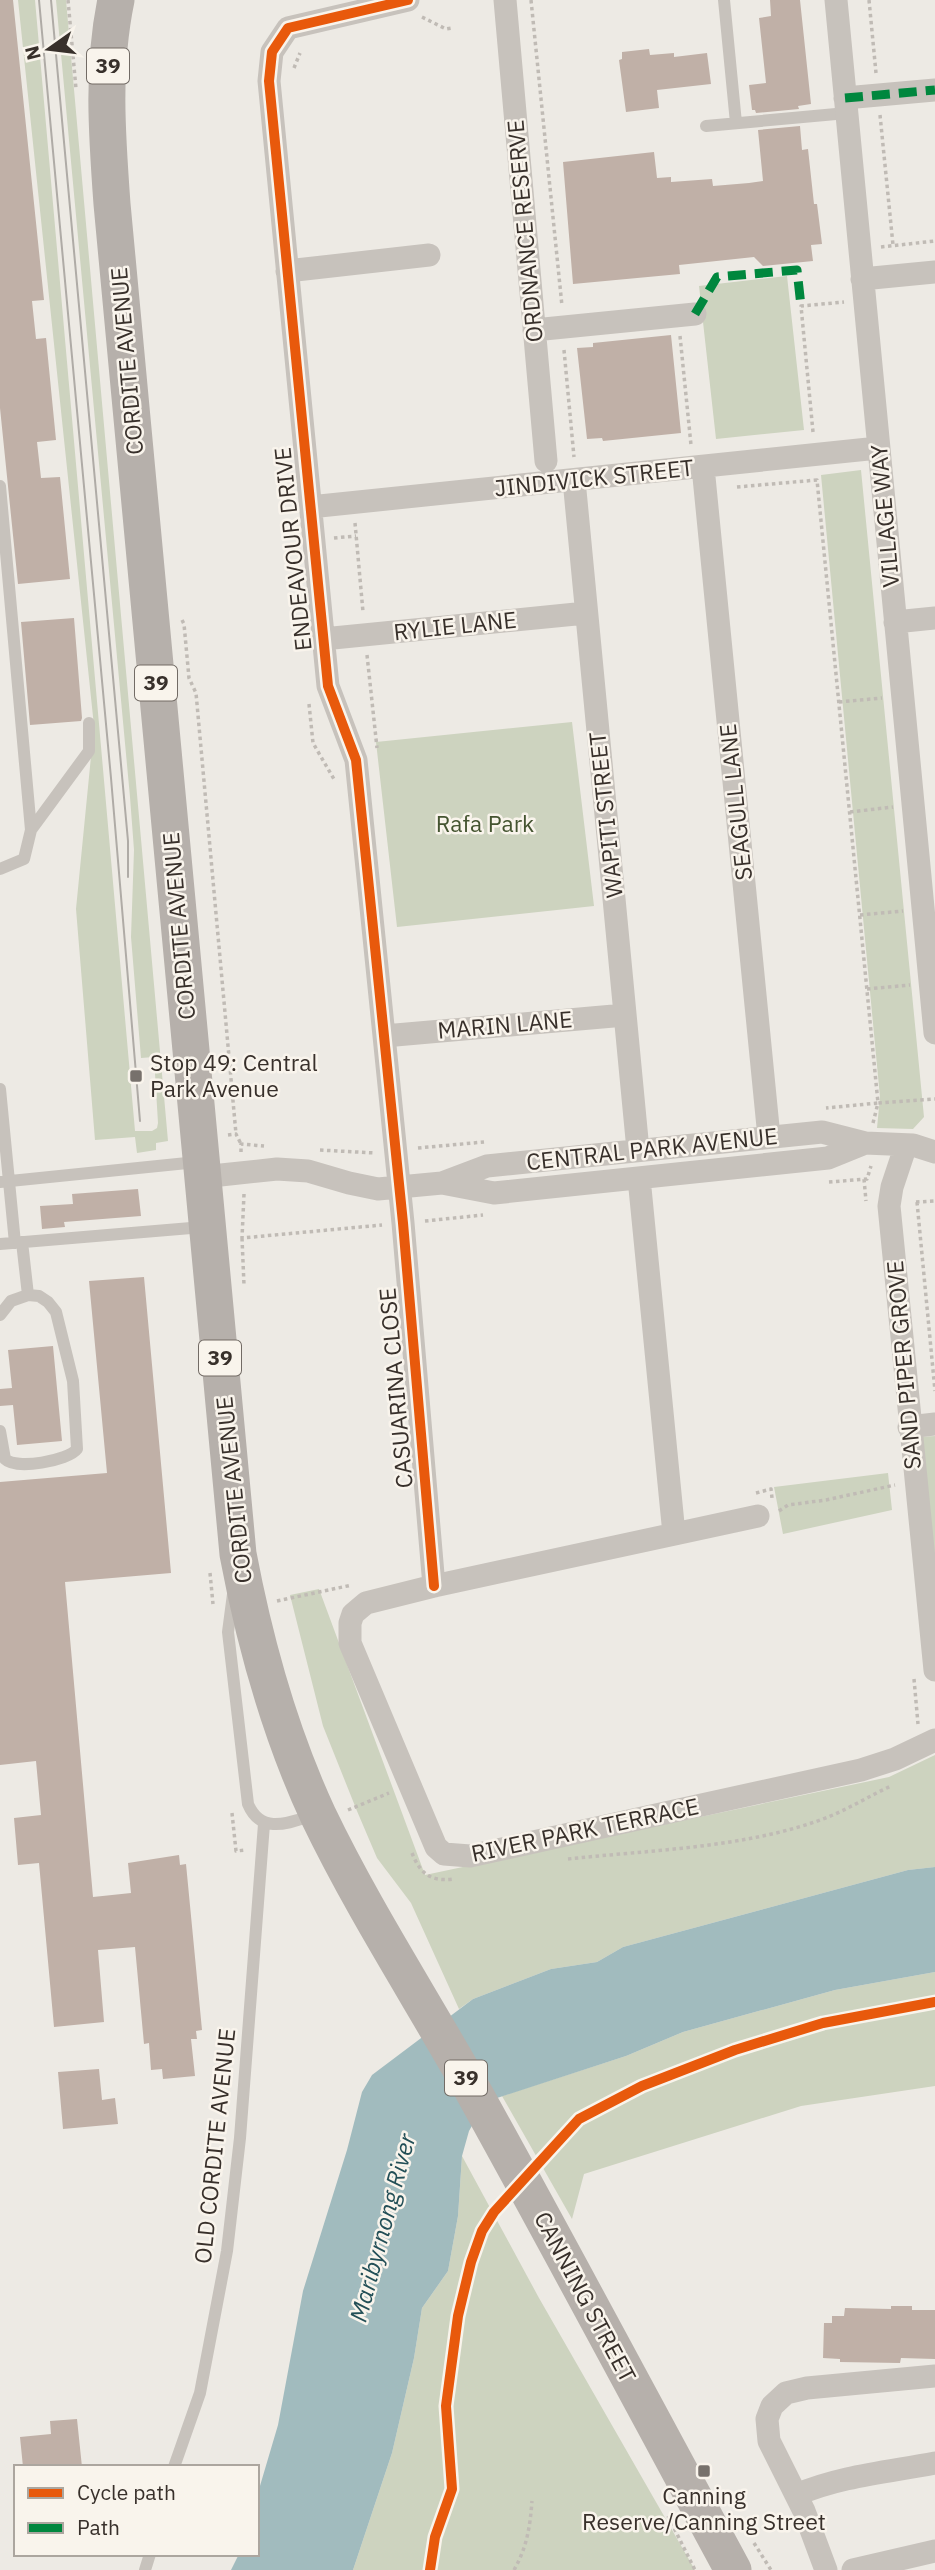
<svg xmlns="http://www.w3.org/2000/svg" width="935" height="2570" font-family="'IBM Plex Sans',sans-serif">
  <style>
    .green { fill: #cdd3bf }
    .water { fill: #a1bbbe }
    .building { fill: #c0b0a7 }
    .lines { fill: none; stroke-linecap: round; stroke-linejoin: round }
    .path { stroke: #c0bbb5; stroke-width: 3.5; stroke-dasharray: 3.5 3.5; stroke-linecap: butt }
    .lane { stroke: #c7c2bc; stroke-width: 12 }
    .street { stroke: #c7c2bc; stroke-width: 23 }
    .primary { stroke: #b6b0ab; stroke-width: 37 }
    .tram { stroke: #afaba6; stroke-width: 2 }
    .quiet { stroke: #00873e; stroke-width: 9; stroke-dasharray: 18 9; stroke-linecap: butt }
    .cycleway-casing { stroke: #f9f4ec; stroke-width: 15 }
    .cycleway { stroke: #e8590c; stroke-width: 10 }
    .poi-dot { fill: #77716c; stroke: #f9f4ec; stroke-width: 2.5 }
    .labels { text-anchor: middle; stroke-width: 5; stroke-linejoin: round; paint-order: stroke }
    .shield { fill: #f9f4ec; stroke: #726b65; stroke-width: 2 }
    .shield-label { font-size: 21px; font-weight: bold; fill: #38302b }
    .street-label { font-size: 23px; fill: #38302b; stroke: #f9f4ec }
    .park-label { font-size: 23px; fill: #445430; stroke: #f9f4ec }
    .poi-label { font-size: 23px; fill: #38302b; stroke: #f9f4ec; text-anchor: start }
    .water-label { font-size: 24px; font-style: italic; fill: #234f57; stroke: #f9f4ec }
  </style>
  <rect width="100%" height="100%" fill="#edeae4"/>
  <!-- green -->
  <path class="green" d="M18 0H35L135 1131H152L157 1128 158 1123 154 1057 141 1058 131 937 134 850 130 797 56 0H66L168 1141 156 1143V1150L137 1153 135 1137 95 1140 76 909 94 726Z
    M787 276 804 430 716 439 699 286Z
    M861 470 924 1117 913 1129 877 1128 880 1097 821 475Z
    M572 722 594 906 397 927 376 742Z
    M935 1436V1562L920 1437Z
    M888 1473 892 1510 783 1534 774 1487Z
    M319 1589 425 1875 889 1777 935 1755V1867L908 1870 623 1947 597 1962 551 1969 473 1999 459 2009 411 1903 377 1858 357 1811 323 1726 290 1595Z
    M935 1972V2086L801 2106 584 2174 572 2219 502 2096 626 2056 683 2032 835 1990Z
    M462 2156 539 2298 695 2570H353L392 2453 414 2358 422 2308 448 2271 458 2216Z"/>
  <!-- water -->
  <path class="water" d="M935 1867V1972L835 1990 683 2032 626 2056 497 2098 481 2110 469 2131 462 2156 458 2216 448 2271 422 2308 414 2358 392 2453 353 2570H231L239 2554H257V2496L278 2425 303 2291 347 2150 362 2092 372 2075 473 1999 551 1969 597 1962 623 1947 908 1870Z"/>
  <!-- building -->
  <path class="building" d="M0 0H13L44 300 32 301 36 339 46 338 56 440 37 442 41 478 60 477 70 579 18 584 0 408Z
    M770 0H800L811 104 798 106 799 109 756 113 755 110H752L749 85 766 83 759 18 771 16Z
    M649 49 650 55 674 53V57L707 53 711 84 657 90 659 108 626 112 619 60 622 59V52Z
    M800 126 802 150 808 149 814 204H817L822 244 811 245 813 261 763 266 754 257 679 265 680 274 573 284 563 162 654 152 657 178 671 177V182L712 179 713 186 749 183 763 181 758 130Z
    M671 335 681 433 603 441 602 438 587 439 577 348 593 347V343Z
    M74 618 82 718 81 721 30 725 21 622Z
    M138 1189 141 1216 64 1222 65 1227 42 1229 40 1206 73 1204 72 1194Z
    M144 1277 171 1573 65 1582 93 1897 131 1893 128 1863 179 1855 180 1865 186 1864 202 2030 196 2031 197 2039H191L195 2076 163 2079 162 2069 151 2070 149 2043 144 2044 135 1947 98 1950 104 2022 54 2027 39 1863 18 1865 14 1818 41 1815 36 1761 0 1765V1482L107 1473 89 1281Z
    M53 1346 62 1441 17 1445 13 1405 0 1406V1389L12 1388 8 1350Z
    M99 2069 102 2100 115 2098 118 2124 63 2129 58 2072Z
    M891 2306H912V2310H935V2359L901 2358 900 2363 840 2362V2359L823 2358 824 2323H832V2316H844L845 2308 891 2309Z
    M77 2419 82 2467H23L20 2437 51 2434 50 2421Z"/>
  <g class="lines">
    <!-- path -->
    <path class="path" d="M68 0 76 89
      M531 0 562 306
      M869 0 876 73
      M422 17 446 29 452 28
      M294 68 300 53
      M880 115 893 245
      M881 247 935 241
      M680 336 691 445
      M564 350 574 457
      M813 432 801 306 844 302
      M737 487 817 480 878 1103 826 1108
      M355 523 363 612
      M334 538 356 536
      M182 620 184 624 189 678 196 693 236 1134
      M367 655 377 748
      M839 702 882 698
      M309 704 313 743 335 781
      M850 812 893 807
      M860 915 903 911
      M867 989 910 985
      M873 1123 878 1103 935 1099
      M228 1135 236 1134 241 1144
      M418 1148 484 1142
      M320 1150 375 1153
      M241 1152V1144L264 1146
      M864 1179 866 1201
      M829 1182 867 1179 871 1166
      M244 1194 242 1238 382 1225
      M916 1202 935 1201
      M917 1202 935 1391
      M425 1221 483 1215
      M242 1238 244 1285
      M756 1493 771 1489 772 1498
      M779 1511 788 1505 826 1500 895 1485
      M210 1573 213 1604
      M277 1601 352 1585
      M914 1679 918 1724
      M348 1810 389 1793
      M232 1813 236 1851 246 1850
      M412 1853C420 1873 430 1882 453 1879
      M568 1859C651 1850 744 1848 823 1819 847 1810 869 1796 891 1786
      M668 2516 695 2570
      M754 2543 771 2570
      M514 2570C527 2547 530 2527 532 2501"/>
    <!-- lane -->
    <path class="lane" d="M724 0 736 123
      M706 126 847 113
      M0 486 31 830 24 859 0 869
      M31 830 89 751V723
      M0 1089 15 1243
      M0 1182 197 1162
      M22 1242 28 1295
      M0 1244 203 1227
      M0 1315 11 1301 28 1295 39 1296 48 1302 56 1312 73 1381 77 1449C68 1461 16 1470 5 1459L0 1431
      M233 1594 228 1632 248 1804C261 1835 288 1823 314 1815
      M174 2467 200 2393 227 2251 240 2138 264 1824
      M145 2570 150 2554"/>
    <!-- street -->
    <path class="street" d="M408 0 288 28 272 52 269 81 328 686 356 760 403 1223 434 1586
      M505 0 546 461
      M836 0 935 1033
      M845 98 935 90
      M287 271 429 255
      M862 279 935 272
      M534 330 695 314
      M703 467 769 1137
      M574 480 638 1150
      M310 507 878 448
      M895 622 935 618
      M323 639 586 613
      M384 1036 625 1015
      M906 1145 892 1187 889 1206 935 1670
      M202 1177 277 1169 308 1171 349 1183 378 1189 442 1183 494 1193 828 1158 865 1143
      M639 1178 674 1534
      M442 1183 487 1166 822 1132 865 1143 913 1145 935 1152
      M909 1427 935 1424
      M758 1516 434 1586 366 1603 353 1614 350 1623V1643L436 1847 444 1854 470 1856 861 1770 895 1759 935 1740
      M796 2495C840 2476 888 2472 935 2463
      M826 2570 804 2511 769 2441 767 2419 772 2406 786 2393 807 2388 935 2376
      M853 2570 935 2551"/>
    <!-- primary -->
    <path class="primary" d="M116 0C102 67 107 136 112 204L238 1554C255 1644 279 1731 318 1815 365 1913 425 2004 477 2098 564 2255 648 2413 733 2570"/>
    <!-- tram -->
    <path class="tram" d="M39 0 111 778 140 1121
      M51 0 128 841V877"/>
    <!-- quiet -->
    <path class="quiet" d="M845 98 935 90
      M695 314 717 277 797 270 801 306"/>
    <!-- cycleway casing -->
    <g class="cycleway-casing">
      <path id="cycleway" d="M408 0 288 28 272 52 269 81 328 686 356 760 403 1223 434 1586
        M430 2570 435 2537 452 2489 446 2406 458 2316 471 2262 482 2231 494 2212 579 2119 642 2086 735 2050 823 2023 935 2002"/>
    </g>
    <!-- cycleway -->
    <use href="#cycleway" class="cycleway"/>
  </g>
  <!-- markers -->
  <g class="poi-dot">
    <rect x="129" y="1069" width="14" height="14" rx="3.5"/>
    <rect x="697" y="2464" width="14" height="14" rx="3.5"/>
  </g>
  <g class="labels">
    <!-- shield labels -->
    <g class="shield">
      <rect x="87" y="48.5" width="42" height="35" rx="5"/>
      <rect x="135" y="665.5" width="42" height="35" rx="5"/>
      <rect x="199" y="1340.5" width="42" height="35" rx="5"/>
      <rect x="445" y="2060.5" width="42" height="35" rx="5"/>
    </g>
    <g class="shield-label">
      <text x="108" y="73">39</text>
      <text x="156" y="690">39</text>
      <text x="220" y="1365">39</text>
      <text x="466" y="2085">39</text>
    </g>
    <!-- street labels -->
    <g class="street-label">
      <text transform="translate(525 231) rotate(-95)" y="8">ORDNANCE RESERVE</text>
      <text transform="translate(127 361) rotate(-95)" y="8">CORDITE AVENUE</text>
      <text transform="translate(594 478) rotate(-6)" y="8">JINDIVICK STREET</text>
      <text transform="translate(885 516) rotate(-95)" y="8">VILLAGE WAY</text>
      <text transform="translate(293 549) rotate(-96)" y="8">ENDEAVOUR DRIVE</text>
      <text transform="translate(455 626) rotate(-6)" y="8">RYLIE LANE</text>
      <text transform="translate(736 802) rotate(-96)" y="8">SEAGULL LANE</text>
      <text transform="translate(606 815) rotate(-96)" y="8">WAPITI STREET</text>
      <text transform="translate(179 926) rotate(-95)" y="8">CORDITE AVENUE</text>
      <text transform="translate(505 1025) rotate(-5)" y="8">MARIN LANE</text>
      <text transform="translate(652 1149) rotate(-6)" y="8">CENTRAL PARK AVENUE</text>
      <text transform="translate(904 1365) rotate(-95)" y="8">SAND PIPER GROVE</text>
      <text transform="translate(396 1388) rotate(-95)" y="8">CASUARINA CLOSE</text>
      <text transform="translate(234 1490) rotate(-96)" y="8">CORDITE AVENUE</text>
      <text transform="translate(585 1830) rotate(-12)" y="8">RIVER PARK TERRACE</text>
      <text transform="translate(215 2146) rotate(-84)" y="8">OLD CORDITE AVENUE</text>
      <text transform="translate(585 2297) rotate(62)" y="8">CANNING STREET</text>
    </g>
    <!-- park labels -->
    <g class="park-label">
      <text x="485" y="832">Rafa Park</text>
    </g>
    <!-- poi labels -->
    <g class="poi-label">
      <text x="150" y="1071">Stop 49: Central<tspan x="150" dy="26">Park Avenue</tspan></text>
      <text x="704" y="2504" text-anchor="middle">Canning<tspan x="704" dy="26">Reserve/Canning Street</tspan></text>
    </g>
    <!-- water labels -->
    <g class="water-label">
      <text transform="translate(383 2228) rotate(-75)" y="8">Maribyrnong River</text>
    </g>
  </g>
  <!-- legend -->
  <rect x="14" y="2465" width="245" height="91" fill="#f9f4ec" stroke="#aca69f" stroke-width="2"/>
  <rect x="28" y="2488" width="35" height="10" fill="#e8590c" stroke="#aca69f" stroke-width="2"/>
  <text x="77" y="2500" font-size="21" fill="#38302b">Cycle path</text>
  <rect x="28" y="2523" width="35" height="10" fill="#00873e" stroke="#aca69f" stroke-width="2"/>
  <text x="77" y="2535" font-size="21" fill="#38302b">Path</text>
  <!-- north arrow -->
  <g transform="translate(49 49) rotate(256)" stroke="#f9f4ec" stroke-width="5" paint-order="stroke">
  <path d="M0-5L12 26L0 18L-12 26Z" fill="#38302b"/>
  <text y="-10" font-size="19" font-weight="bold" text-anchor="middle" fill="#38302b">N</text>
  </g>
</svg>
